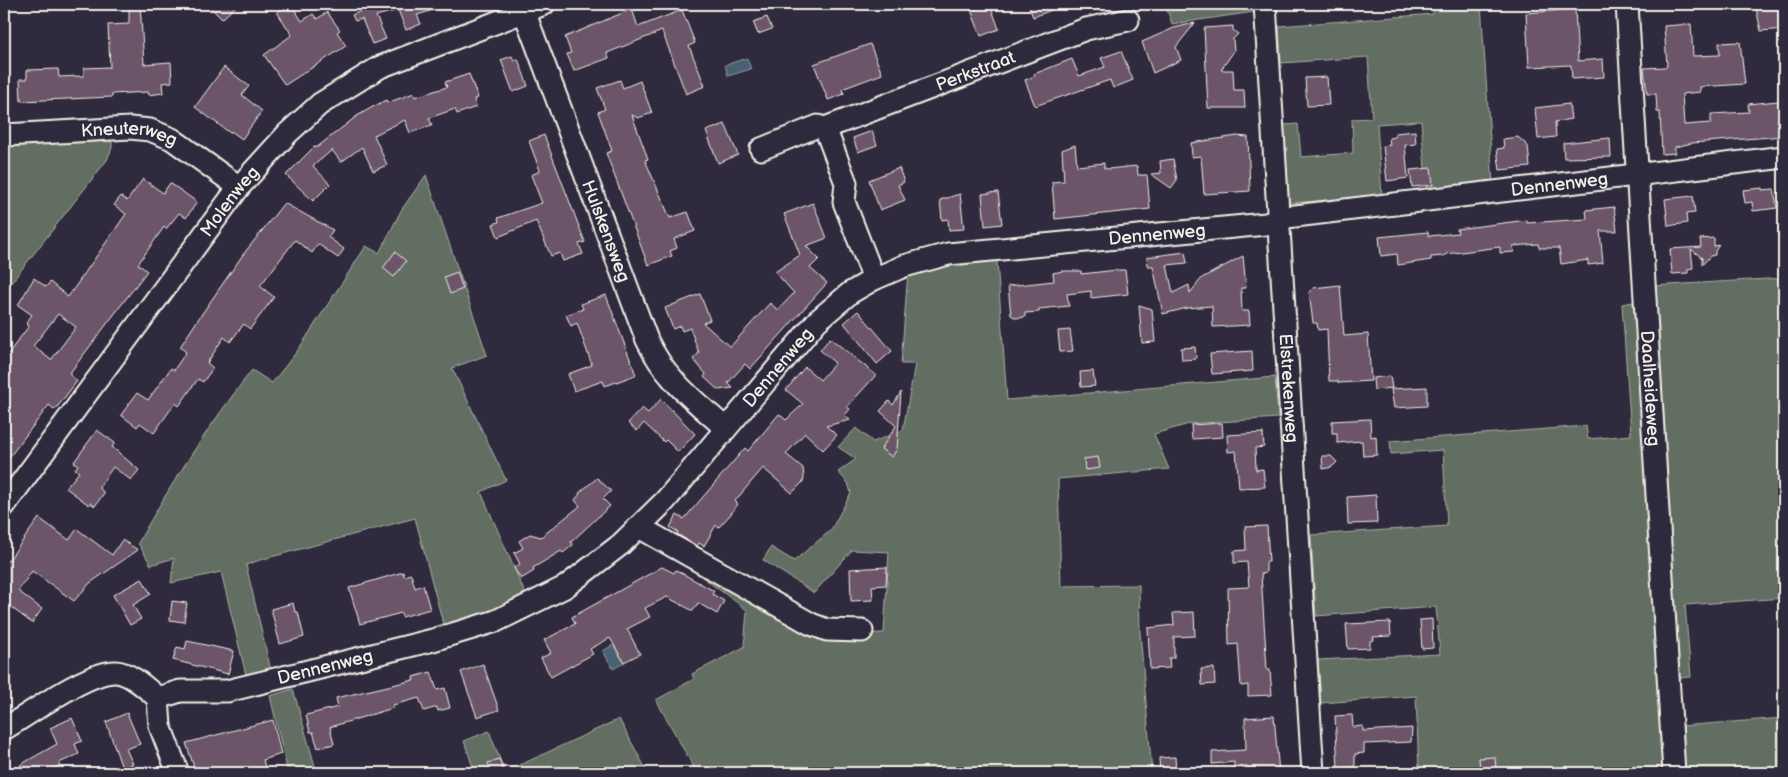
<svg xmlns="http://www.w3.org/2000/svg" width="1788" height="777" font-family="'Balsamiq Sans',sans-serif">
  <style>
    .green { fill: #636e62; stroke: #acb0a5 }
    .water { fill: #496172; stroke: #8d9ba1 }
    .building { fill: #6c5569; stroke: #f4f1e8; fill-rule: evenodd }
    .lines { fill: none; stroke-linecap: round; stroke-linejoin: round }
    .minor-casing { stroke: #f4f1e8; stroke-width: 25 }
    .minor { stroke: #2f2a3d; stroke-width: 21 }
    .labels { text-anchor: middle; stroke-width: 4.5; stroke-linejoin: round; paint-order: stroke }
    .street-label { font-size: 18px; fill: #f4f1e8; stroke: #2f2a3d }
  </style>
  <rect width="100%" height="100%" fill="#2f2a3d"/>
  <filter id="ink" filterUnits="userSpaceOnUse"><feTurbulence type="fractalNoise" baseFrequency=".02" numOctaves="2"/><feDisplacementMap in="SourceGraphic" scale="10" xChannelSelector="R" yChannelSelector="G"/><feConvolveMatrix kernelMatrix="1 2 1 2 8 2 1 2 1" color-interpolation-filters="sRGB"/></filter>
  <g filter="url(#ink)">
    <!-- green -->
    <path class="green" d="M1165 4H1253L1254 12 1172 24Z
      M1433 4H1481L1493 184 1427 192 1421 121 1377 124 1382 196 1289 203 1284 125 1298 124 1301 157 1353 153 1352 119 1372 118 1368 57 1281 63 1279 26 1433 14Z
      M107 140 112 142V148L107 160 4 292V147Z
      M426 175 487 355 452 368 506 480 481 492 528 600 445 631 415 518 260 560 246 565 272 675 247 679 221 572 171 583 174 558 151 565 138 543C171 483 210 424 252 370L272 383 298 350 366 246 379 253 402 209Z
      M997 261 1007 400 1275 377 1278 418 1189 424 1154 434 1169 469 1058 479 1061 586 1139 585 1140 632 1152 773H697L656 700 694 679 692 674 744 647 747 610 680 561 850 634 884 633 889 552 852 550 814 593 763 560 771 547 794 561 831 530 851 493 848 483 838 472 856 459 838 447 856 428 873 442 903 430 915 364H901L908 271Z
      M1784 278V598L1685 605 1691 677 1678 678 1651 286Z
      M1639 301 1664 773H1419L1416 696 1321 703 1318 660 1440 654 1436 607 1316 616 1311 535 1447 526 1443 450 1391 454 1390 441 1586 426 1588 439 1631 435 1622 304Z
      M293 689 317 773H288L270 696Z
      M1784 718V773H1683L1680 726Z
      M619 719 648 773H475L464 741 489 731 505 772Z"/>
    <!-- water -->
    <path class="water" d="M747 58 751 69 728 76 725 65Z
      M613 645 624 663 613 669 603 651Z"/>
    <!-- building -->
    <path class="building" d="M129 4H140L144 64 171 62 172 82 162 83 163 93 149 95 148 92 112 94V97L21 101 20 79H27V70L58 69 59 77 84 76V68L110 67 108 25 129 24Z
      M207 4H238L222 19Z
      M291 4 302 21 313 14 317 19 327 12 340 30 337 32 346 46 285 85 264 55 292 35 277 12Z
      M378 4H442L443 7 417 15 421 24 406 30 398 10 376 16 386 39 372 44 362 19 355 21 352 15Z
      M990 4 999 29 981 36 971 10Z
      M1028 4H1065V5L1033 17Z
      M1755 4H1767L1768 8 1784 4V29L1761 31Z
      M632 9 638 27 682 10 695 43 689 46 705 86 686 94 662 31 607 53 609 58 574 71 567 54 571 53 565 37Z
      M1575 9 1578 61 1603 59 1604 77 1572 79 1571 65 1529 67 1526 13Z
      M767 17 772 29 758 34 753 22Z
      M1195 23 1176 47 1181 60 1153 73 1142 42 1174 28Z
      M1691 24 1693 56 1720 55 1719 43 1740 42 1745 84 1700 87V92L1682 94 1684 125 1711 123V114L1749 112 1748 104 1778 101 1784 102V136L1692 143 1675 147V153L1662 154 1660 112H1657L1656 94H1647L1644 68 1665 67 1667 65 1664 26Z
      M1233 26V30L1238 34 1233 39 1234 51 1221 70H1233L1234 90H1244L1245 108H1208L1204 28Z
      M870 44 882 74 842 89 844 94 828 100 814 64Z
      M1121 51 1133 80 1113 88 1110 80 1035 106 1025 80 1035 76 1034 74 1072 59 1079 76 1105 67 1101 58Z
      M512 56 514 61 518 59 528 86 513 92 501 60Z
      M224 67 249 86 242 95 262 111 242 139 231 131 230 133 195 107Z
      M469 74 478 98 474 99 476 107 457 114 455 109 429 118 432 125 410 133 405 120 374 135 387 165 373 171 362 147 341 162 332 150 313 166 330 184 313 201 286 175 315 146 316 148 357 116 371 108 386 100 387 103 414 93 415 97 447 87 445 82Z
      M1327 77 1329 105 1307 106 1305 78Z
      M620 80 623 88 640 81 652 113 638 118 632 115 648 159 645 160 670 218 688 212 695 231 674 239 677 248 670 251 672 256 648 265 606 153 612 151 598 112 605 109 597 88Z
      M1569 104 1571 119 1555 122 1556 137 1538 139 1535 108Z
      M725 124 738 155 718 163 706 131Z
      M872 131 877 145 858 152 853 138Z
      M1415 131 1416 144 1405 145 1408 178 1387 181 1383 146 1390 145 1389 138 1395 137V133Z
      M544 135 585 242 579 244 583 254 563 261 560 253 551 256 536 221 498 237 493 224 499 222 498 218 542 203 531 175 540 171 529 141Z
      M1237 136 1248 137 1250 191 1204 194 1201 156 1192 157 1191 143Z
      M1518 137 1528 146 1530 167 1500 170 1497 149 1504 148 1503 139Z
      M1610 138 1611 157 1564 158 1563 143Z
      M1075 145 1077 166 1104 163V168L1108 169 1137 166 1138 175H1147L1150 209 1055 219 1052 182 1064 181 1062 150Z
      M1173 159 1177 180 1171 188 1151 174 1161 173 1160 161Z
      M899 168 904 182 898 185 905 200 880 210 869 180Z
      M1431 168 1433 185 1412 187 1410 170Z
      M143 179 163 193 170 183 197 202 186 218 179 213 166 229 164 227 138 264 147 271 69 374 77 381 55 410 49 405 4 464V359L29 326 26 323 32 315 18 305 34 278 46 287 50 282 68 297 126 214 114 205 121 196 127 201ZM58 314 76 327 51 360 33 346Z
      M1762 188V190L1774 189 1777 208 1753 211 1752 202 1745 203 1743 190Z
      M998 192 1002 224 985 226 982 194Z
      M960 194 964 229 949 230 948 219 942 220 940 200Z
      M1693 196 1695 213 1686 214 1687 223 1668 226 1665 199Z
      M284 203 333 230 328 237 344 249 338 258 318 244 312 253 295 240 260 286 274 297 250 329 244 324 230 342 224 337 207 363 213 368 203 382 198 379 179 406 175 403 154 433 140 423 137 427 121 415 137 393 148 400 171 368 174 370 186 352 180 347 199 318 242 256Z
      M813 203 827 238 806 246 819 259 810 268 827 283 750 369 745 364 728 383 733 388 718 390 704 377 706 374 693 359 699 353 690 328 682 331 680 326 673 329 665 308 700 294 710 320 703 323 730 347 770 303 778 310 794 293 775 272 800 255 784 214Z
      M1614 207 1617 231H1600L1603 263 1588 265V260L1561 264 1559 248H1539L1538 244 1513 246 1514 252 1500 253V247L1446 254 1444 256 1431 257V260L1398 265 1397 254 1381 256 1379 237 1428 232 1429 236 1458 233 1457 229 1527 220V223L1587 219 1586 210Z
      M1714 238V246L1719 245 1715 251V255L1710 256 1702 265V258L1691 249 1693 268 1688 269V273L1672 274 1670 249 1701 247 1700 239Z
      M395 252 406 261 394 277 383 268Z
      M1185 252 1187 263 1167 265 1173 293 1189 285 1190 293 1202 278 1243 256 1246 288H1241L1242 311H1249L1250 325 1213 327 1212 306 1187 308 1163 314 1153 266H1148L1147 257Z
      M1117 270H1125L1128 294 1091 298V291L1067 294 1069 306 1039 309V312L1025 313V317L1016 318 1011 315 1008 286 1054 281 1053 273 1063 271H1081V274Z
      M457 272 463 289 450 294 444 277Z
      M1340 285 1344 336 1368 334 1371 381 1338 383V381H1329L1327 329 1318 330 1317 323H1313L1309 292 1313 288Z
      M606 295 636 375 605 386 603 381 574 391 568 374 592 365 577 323 571 326 566 315 583 309 581 304Z
      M1139 305 1152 309 1155 342 1142 343Z
      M858 311 892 351 877 364 844 323Z
      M1070 330 1073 351 1060 352 1058 331Z
      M830 338 876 375 847 407 850 409 845 415 850 420 826 426 837 435 823 450 805 433 786 454 803 468 804 479 802 483 792 493 763 468 735 501 738 504 730 515 719 527 716 525 704 546 699 543 697 546 677 534 678 532 670 527 677 515 684 519 745 448 748 451 779 414 786 420 803 404 786 390 805 367 820 380 835 363 820 350Z
      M1195 347 1196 359 1182 360 1181 348Z
      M1252 351 1253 371 1212 374 1210 354Z
      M1093 371 1095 386 1081 387 1080 372Z
      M1390 376 1392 388 1374 390 1373 378Z
      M1427 387V406L1394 408 1391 389Z
      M901 392 897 449 892 457 881 449 896 426 880 411 889 401 893 405Z
      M661 399 695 434 678 452 666 440 664 442 644 423 637 431 628 423 642 408 648 413Z
      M1370 419 1371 437 1376 436 1377 455 1363 456 1362 441 1337 443V433H1332V421Z
      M1222 423 1223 437 1192 439 1191 425Z
      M97 430 115 443 112 447 139 470 131 480 113 467 99 487 104 493 95 506 90 503 89 505 66 488 79 472 75 469 78 465 74 462Z
      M1263 433 1264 447 1255 448 1256 470 1263 469 1265 487 1239 488 1236 451 1228 452 1227 435Z
      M1322 456H1331L1337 462 1332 467 1323 469Z
      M1098 457 1100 468 1085 470 1084 459Z
      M597 478 611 491 603 499 610 506 571 542 573 545 563 553 561 551 533 568 534 571 521 579 514 568 520 564 514 553 523 548 519 541 530 534 541 537 580 506 575 500 580 494 579 493Z
      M1376 495 1377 523 1348 524 1347 497Z
      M39 518 69 540 77 529 112 555 122 540 138 550 90 583 74 601 32 571 18 591 42 609 32 623 4 602V558L8 561Z
      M1267 526 1269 562H1266V573L1261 574 1267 670H1270L1272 695 1248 696V685L1241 686 1238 644 1229 645 1228 588 1249 587 1247 562 1234 563V551L1246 550 1245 527Z
      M662 567 674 573 676 570 714 591 712 594 724 601 717 614 698 603 693 611 667 597 645 608 650 617 627 629 640 654 624 662 610 638 590 649 593 654 551 677 541 658 551 653 544 640 575 624 572 617Z
      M887 567 886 585 872 586 873 600 851 601 850 569Z
      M403 572 404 576 411 574 415 588 423 585 430 609 402 617 401 613 360 624 349 588Z
      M142 579 151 594 133 605 141 619 130 625 113 595Z
      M172 601 187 603 184 622 170 620Z
      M293 603 295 612H298L304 637 280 644 271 609Z
      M1194 612 1195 636 1174 637V658H1169L1170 668 1150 669 1148 628 1174 625 1173 613Z
      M1432 619 1433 648 1422 649 1420 620Z
      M1390 622 1391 636 1373 637 1374 640 1370 641V648L1348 649 1346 624Z
      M187 641 234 651 228 674 173 660 177 647 185 649Z
      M483 664 499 710 477 717 461 672Z
      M1214 668 1215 684 1202 685 1201 669Z
      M431 672 437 690 445 688 450 708 438 711 437 707 424 711 419 698 393 705V708L330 727 334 744 318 748 313 732H310L306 715 338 707 336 698 414 680 413 677Z
      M127 713 140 744 126 749 133 764 122 768 106 722Z
      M1352 715 1353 727 1363 726V731L1412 728 1411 742 1364 744V753L1355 754V767L1338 768 1335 716Z
      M1274 716 1279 773H1234V762L1212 764V752L1246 750 1245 718Z
      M72 718 82 741 75 744 79 754 59 763 60 765 46 773H24L20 765 57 744 50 728Z
      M273 720 281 754 263 760 267 773H196L186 743Z
      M1175 757 1176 773H1160L1159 758Z
      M1495 757 1496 770H1480L1479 758Z
      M499 759 504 773H492L488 763Z"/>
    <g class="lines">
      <!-- minor casing -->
      <g class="minor-casing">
        <g id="minor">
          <path id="s1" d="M1265 4 1313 773"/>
          <path id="s2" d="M1627 4 1674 773"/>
          <path id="s3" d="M524 11 647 340C666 380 693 399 725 428"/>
          <path id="s4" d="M825 128 1086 29 1128 20"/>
          <path id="s5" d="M4 135 130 128 150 130 172 139 239 187"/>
          <path d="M761 149 818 126 825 128 846 183 844 202 874 279"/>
          <path id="s6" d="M4 506 239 187 288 133 320 104 380 67 544 4"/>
          <path d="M639 527 811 624 827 630 862 631"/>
          <path id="s7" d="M158 698 180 691H227L433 640 496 621 565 587 620 545 665 501 817 321 850 293 874 279 904 266 948 254 1266 224 1287 217 1784 157"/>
          <path d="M158 698 160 726 178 773"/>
          <path d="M4 729C30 714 88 671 116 672 131 673 147 689 158 698"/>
        </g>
      </g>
      <!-- minor -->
      <use href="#minor" class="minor"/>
    </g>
  </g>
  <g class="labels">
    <!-- street labels -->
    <g class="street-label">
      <text dy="6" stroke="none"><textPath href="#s4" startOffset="161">Perkstraat</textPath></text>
      <text dy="6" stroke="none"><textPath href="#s5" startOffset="126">Kneuterweg</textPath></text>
      <text dy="6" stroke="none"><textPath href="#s7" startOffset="1558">Dennenweg</textPath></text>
      <text dy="6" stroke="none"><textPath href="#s6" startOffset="379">Molenweg</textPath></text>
      <text dy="6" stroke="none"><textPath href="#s3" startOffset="235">Hulskensweg</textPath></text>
      <text dy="6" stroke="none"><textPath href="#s7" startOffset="1152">Dennenweg</textPath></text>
      <text dy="6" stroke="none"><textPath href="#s7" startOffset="732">Dennenweg</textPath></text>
      <text dy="6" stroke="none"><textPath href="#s1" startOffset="385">Elstrekenweg</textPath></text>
      <text dy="6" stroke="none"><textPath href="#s2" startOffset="385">Daalheideweg</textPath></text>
      <text dy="6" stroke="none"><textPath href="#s7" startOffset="171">Dennenweg</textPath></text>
    </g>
  </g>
  <!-- margin -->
  <rect width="1788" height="777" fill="none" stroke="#2f2a3d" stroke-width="20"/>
  <rect x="10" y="10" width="1768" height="757" fill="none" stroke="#f4f1e8" stroke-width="2" filter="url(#ink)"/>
</svg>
